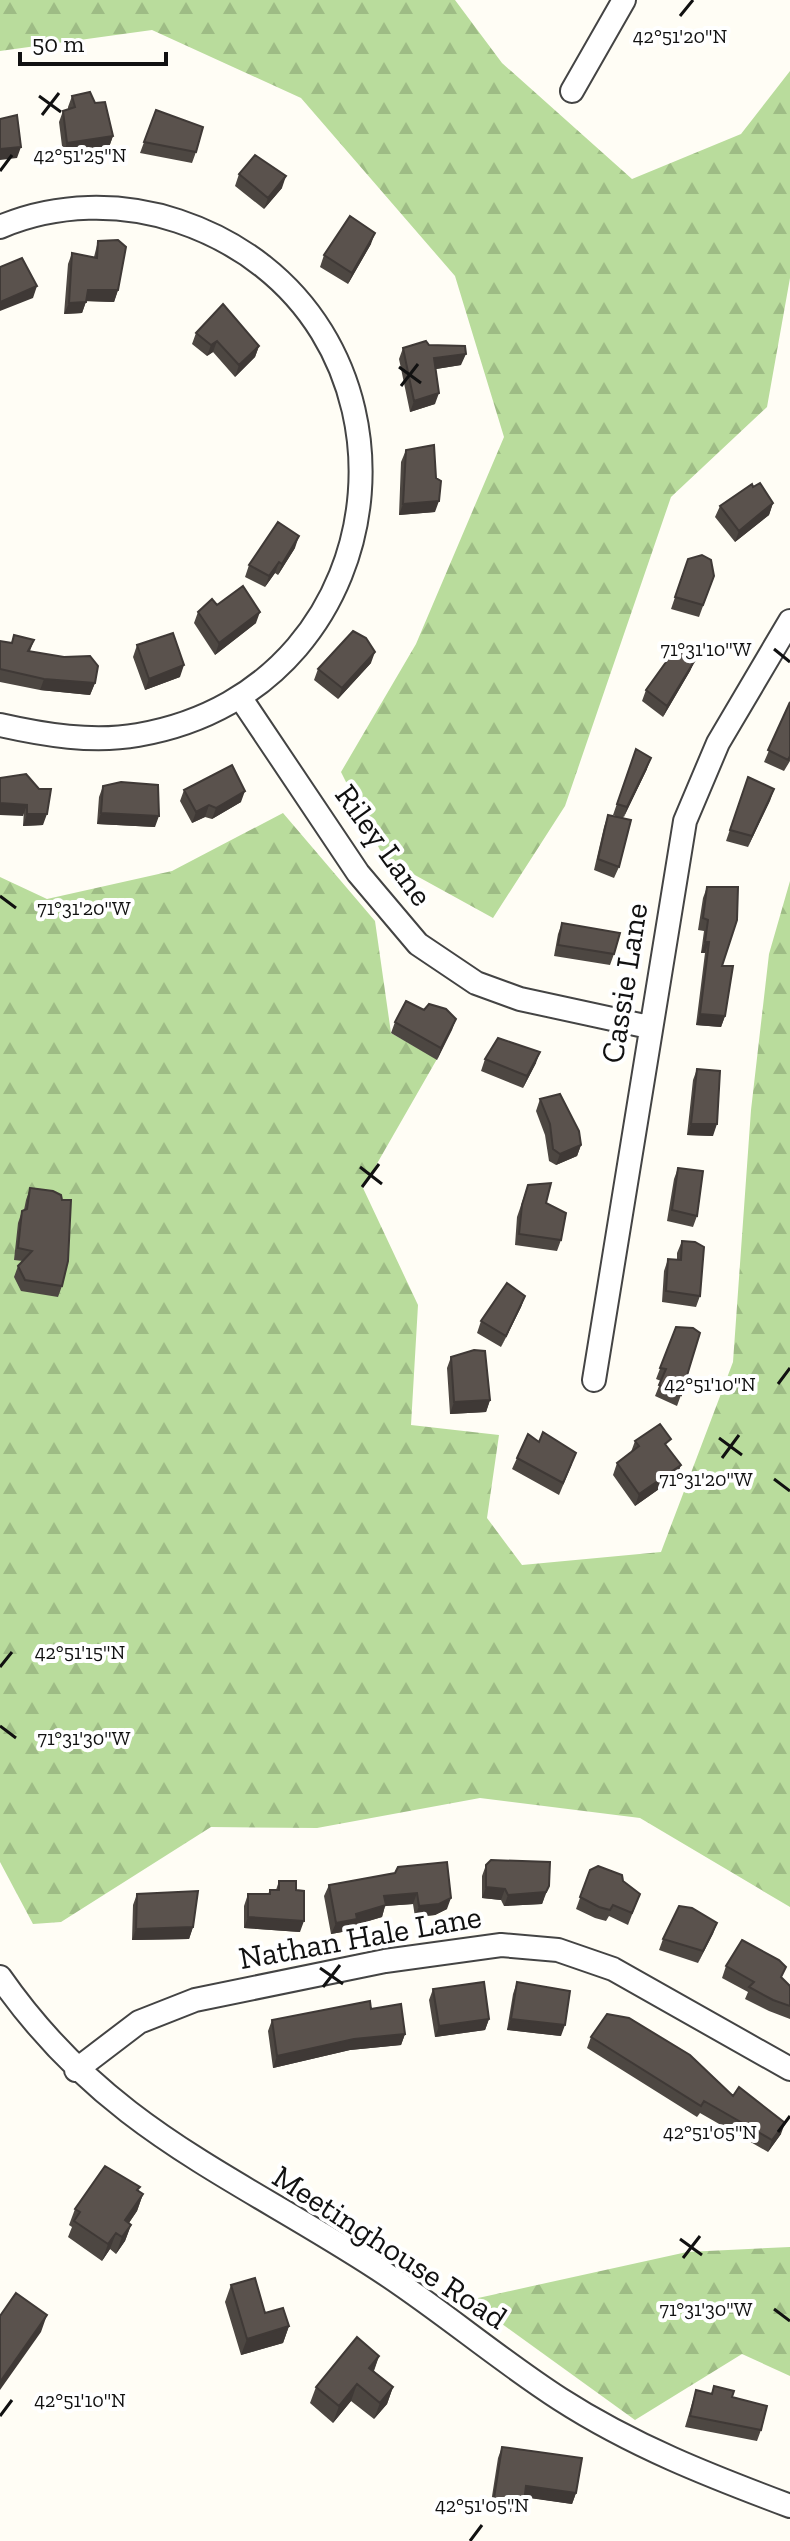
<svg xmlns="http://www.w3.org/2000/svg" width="790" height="2541" font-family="'Zilla Slab',serif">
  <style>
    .forest { fill: url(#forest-firs) }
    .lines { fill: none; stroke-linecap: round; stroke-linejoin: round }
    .minor-casing { stroke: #444; stroke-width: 26 }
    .minor { stroke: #fff; stroke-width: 22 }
    .wall { fill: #4d4742 }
    .shaded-wall { fill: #3f3936 }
    .building { fill: #5a524d; stroke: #3f3936; stroke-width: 2 }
    .ticks { fill: none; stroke: #111; stroke-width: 3 }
    .labels { text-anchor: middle; stroke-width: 8; stroke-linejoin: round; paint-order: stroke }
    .street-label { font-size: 32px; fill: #111; stroke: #fff }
    .ticks-label { font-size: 20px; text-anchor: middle; fill: #111; stroke: #fff; stroke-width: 8; stroke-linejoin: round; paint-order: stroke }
  </style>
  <defs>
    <pattern id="forest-firs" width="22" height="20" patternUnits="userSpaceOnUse" patternTransform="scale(2)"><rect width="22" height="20" fill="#b9dc9c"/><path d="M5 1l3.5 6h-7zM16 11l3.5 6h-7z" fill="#9ebc85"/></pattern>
  </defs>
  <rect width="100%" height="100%" fill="#fffdf5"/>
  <!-- forest -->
  <path class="forest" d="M0 0H455L502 63 632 179 741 134 790 71V278L767 407 671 497 565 806 493 918 384 858 341 772 416 644 504 437 455 276 301 98 152 30 0 51Z
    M283 813 375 921 391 1033 437 1059 363 1188 418 1305 411 1425 499 1435 487 1518 522 1565 661 1552 733 1362 751 1110 769 954 790 881V1907L640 1818 480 1798 317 1828 211 1827 61 1922 33 1924 0 1862V877L47 899 172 871Z
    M790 2247V2376L742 2354 635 2420 469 2300 687 2252Z"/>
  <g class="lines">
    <!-- minor casing -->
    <g class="minor-casing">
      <path id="minor" d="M572 91 624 0
        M0 227C56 203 121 202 178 221 442 309 412 688 138 735 93 743 44 735 0 725
        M240 697 358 873 418 944 476 983 520 999 649 1027
        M594 1380 685 821 718 743 790 621
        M0 1977C105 2128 232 2174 378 2269 441 2310 498 2359 560 2399 633 2446 710 2476 790 2506
        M76 2070 139 2022 195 2000 385 1961 501 1945 558 1950 613 1969 790 2069"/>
    </g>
    <!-- minor -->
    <use href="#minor" class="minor"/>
  </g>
  <!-- wall -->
  <path class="wall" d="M72 96 113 136 109 147 63 154 59 122 63 111 68 109V107Z
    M156 110 196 152 192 163 140 153Z
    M239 174 282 188 264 209 235 186Z
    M98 241 118 290 114 302 86 301 82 313 64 314 68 264 72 253 94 257Z
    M371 244 348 284 320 267 324 255Z
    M196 333 259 346 255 357 235 377 213 352 207 356 192 344Z
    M429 345 461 365 436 369 435 404 410 412 399 359 403 348Z
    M406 450 435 512 399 515 401 462Z
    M773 503 769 515 735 542 715 517 720 506Z
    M295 548 278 575 275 573 265 587 245 577 249 565Z
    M688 559 714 576 699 617 671 609Z
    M217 605 256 623 215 655 194 623 198 612Z
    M34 640 30 651 95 683 90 695 40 690 0 682V641L12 643Z
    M137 645 180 677 145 690 133 657Z
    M695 660 690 671 663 717 642 701 646 690Z
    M371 663 338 699 314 680 318 669Z
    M790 702V761L784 771 764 762Z
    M636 749 647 769 623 818 619 867 614 878 594 870 604 827 608 815 620 818 613 815Z
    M26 774 43 825 23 826Z
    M748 777 774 789 748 847 726 841Z
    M103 786 155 827 97 824 99 797Z
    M184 790 241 802 212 819 205 817 192 823 180 801Z
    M707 887 722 966 725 1016 721 1027 696 1025 705 953H701L704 931 698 930 703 898Z
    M562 923 614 954 610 965 554 956 558 934Z
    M424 1010 456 1019 437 1060 391 1033 395 1022Z
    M485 1059 536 1063 523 1088 481 1071Z
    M697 1069 713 1136 687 1135 693 1080Z
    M540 1099 581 1145 577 1156 556 1165 549 1161 545 1135 536 1111Z
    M678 1168 697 1216 693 1227 667 1221 674 1179Z
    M528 1185 561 1240 557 1251 515 1245 517 1217Z
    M30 1188 62 1286 58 1297 21 1291 14 1277 18 1266 23 1261 14 1260 18 1223 22 1211 24 1210 26 1200Z
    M682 1241 700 1296 696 1307 662 1302 664 1271 668 1259 677 1260V1253Z
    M525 1296 521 1307 501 1347 477 1333 481 1321Z
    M676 1327 681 1395 677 1406 655 1396 661 1381 656 1379Z
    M451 1357 490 1400 486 1412 450 1414 447 1368Z
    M635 1441 668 1448 681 1465 676 1477 635 1506 613 1475 617 1463 631 1452Z
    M539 1442 572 1464 559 1495 512 1469 517 1458Z
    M486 1865 544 1898 542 1904 504 1906 501 1900 482 1898V1876Z
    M590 1870 623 1881 640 1894 628 1925 609 1916 606 1921 595 1918 576 1909Z
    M395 1873 447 1909 435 1915 415 1917 413 1904 385 1906 382 1917 355 1925 353 1930 331 1934 324 1896 329 1885Z
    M279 1881 300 1932 244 1928V1906L248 1894H268L270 1890H276Z
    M137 1894 193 1927 189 1939 132 1940 133 1905Z
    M717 1923 698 1963 659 1950 663 1939Z
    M726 1966 782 1978 790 1986V2019L769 2011 745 1999 748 1992 722 1978Z
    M517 1982 561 2036 507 2030 513 1994Z
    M433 1989 489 2019 485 2030 435 2037 429 2000Z
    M371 2009 405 2034 401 2045 350 2050 273 2068 268 2031 272 2020Z
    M591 2037 733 2096 781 2134 768 2152 700 2113 697 2117 587 2048Z
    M138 2191 143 2194 137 2211 129 2223 131 2225 125 2241 116 2254 110 2249 102 2261 68 2237 72 2227 69 2225 75 2209Z
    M231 2285 265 2313 289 2326 283 2343 241 2355 225 2302Z
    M379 2356 374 2371 393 2387 387 2404 374 2419 351 2401 333 2423 310 2403 316 2387Z
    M714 2386 761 2430 757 2441 685 2427 696 2390 712 2394Z
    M502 2447 576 2493 572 2504 525 2497 520 2513 490 2509 498 2458Z"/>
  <!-- shaded-wall -->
  <path class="shaded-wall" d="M113 136 109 147 63 154 67 143Z
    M21 147 17 158 0 160V149Z
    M286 176 282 188 264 209 268 198Z
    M375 233 371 244 348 284 352 273Z
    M37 286 33 298 0 311V302Z
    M88 290H118L114 302 84 301Z
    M86 302 82 313 64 314 69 303Z
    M217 341 213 352 207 356 211 345Z
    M259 346 255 357 235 377 239 365Z
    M466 354 461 365 430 370 434 358Z
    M439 393 435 404 410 412 414 401Z
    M439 501 435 512 399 515 403 504Z
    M773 503 769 515 735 542 739 531Z
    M299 536 295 548 278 575 282 564Z
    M279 562 275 573 265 587 269 576Z
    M260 612 256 623 215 655 219 643Z
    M375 652 371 663 338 699 342 688Z
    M695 660 690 671 663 717 667 706Z
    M184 665 180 677 145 690 149 679Z
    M44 679 95 683 90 695 40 690Z
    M651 758 647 769 623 819 627 807Z
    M774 789 770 801 748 847 752 836Z
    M245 791 241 802 212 819 216 808Z
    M0 803 27 805 23 816 0 815Z
    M209 805 205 817 192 823 196 812Z
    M101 813 159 816 155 827 97 824Z
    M27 814H47L43 825 23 826Z
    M705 942H709L705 953H701Z
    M700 1014 725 1016 721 1027 696 1025Z
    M456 1019 452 1030 437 1060 441 1048Z
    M540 1052 536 1063 523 1088 527 1076Z
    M691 1124H717L713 1136 687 1135Z
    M581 1145 577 1156 556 1165 560 1154Z
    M525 1296 521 1307 501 1347 506 1336Z
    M490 1400 486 1412 450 1414 454 1402Z
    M681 1465 676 1477 635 1506 639 1494Z
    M549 1886 542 1904 504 1906 508 1895Z
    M486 1887 505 1889 501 1900 482 1898Z
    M417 1893 413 1904 385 1906 382 1917 355 1925 353 1930 331 1934 336 1923 356 1914 384 1896Z
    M451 1898 447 1909 435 1915 415 1917 419 1906Z
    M248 1917 304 1921 300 1932 244 1928Z
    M717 1923 713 1934 698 1963 703 1951Z
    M193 1927 189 1939 132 1940 136 1929Z
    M489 2019 485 2030 435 2037 439 2026Z
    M511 2019 565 2025 561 2036 507 2030Z
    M405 2034 401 2045 350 2050 273 2068 277 2056 354 2039Z
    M785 2123 781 2134 768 2152 772 2140Z
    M143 2194 137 2211 119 2237 125 2220Z
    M131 2225 125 2241 116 2254 122 2237Z
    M116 2233 110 2249 102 2261 108 2244Z
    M47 2315 41 2332 0 2390V2382Z
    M289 2326 283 2343 241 2355 247 2339Z
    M379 2356 373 2372 369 2368Z
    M357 2384 351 2401 333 2423 339 2406Z
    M393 2387 387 2404 374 2419 380 2403Z
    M526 2486 576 2493 572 2504 522 2497Z
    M494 2498 524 2502 520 2513 490 2509Z"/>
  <!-- building -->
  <path class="building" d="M90 92 95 103 105 102 113 136 67 143 63 111 75 107 72 96Z
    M156 110 203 127 196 152 144 142Z
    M17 115 21 147 0 149V119Z
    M255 155 286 176 268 198 239 174Z
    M350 216 375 233 352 273 324 255Z
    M118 240 126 247 118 290H88L86 302 69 303 72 253 97 258 98 241Z
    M22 258 37 286 0 302V267Z
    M223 304 259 346 239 365 217 341 211 345 196 333Z
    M426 341 429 345 465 346 466 354 434 358 439 393 414 401 403 348Z
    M434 445 436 478 441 481 439 501 403 504 406 450Z
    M760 483 773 503 739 531 720 506 752 484 753 487Z
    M278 522 299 536 282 564 279 562 269 576 249 565Z
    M702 555 711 560 714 576 703 605 675 597 688 559Z
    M243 586 260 612 219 643 198 612 212 599 217 605Z
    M353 631 366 638 375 652 342 688 318 669Z
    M173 633 184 665 149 679 137 645Z
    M14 635 34 640 28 651 64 657 90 656 98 666 95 683 44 679 0 669V641L12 643Z
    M674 651 695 660 667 706 646 690Z
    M790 702V756L788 760 768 750Z
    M636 749 651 758 627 807 617 804Z
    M232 765 245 791 216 808 209 805 196 812 184 790Z
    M26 774 39 789H51L47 814H27V805L0 803V778Z
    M748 777 774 789 752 836 730 830Z
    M121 782 158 785 159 816 101 813 103 786Z
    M608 815 631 820 619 867 598 859Z
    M707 887H738L737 920 722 966H733L725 1016 700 1014 709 942H705L708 920 703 918Z
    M562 923 620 933 614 954 558 945Z
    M406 1001 424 1010 429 1004 446 1009 456 1019 441 1048 395 1022Z
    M498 1038 540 1052 527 1076 485 1059Z
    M697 1069 720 1071 717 1124H691Z
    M560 1094 579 1131 581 1145 560 1154 553 1149 550 1124 540 1099Z
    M678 1168 703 1171 697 1216 672 1210Z
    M551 1183 546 1203 566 1213 561 1240 519 1234 522 1205 528 1185Z
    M30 1188 53 1191 61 1195 62 1200H71L68 1261 62 1286 25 1280 18 1266 32 1251 18 1248 22 1211 27 1209Z
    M682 1241 695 1242 704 1247 700 1296 666 1291 668 1259 681 1260Z
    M507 1283 525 1296 506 1336 481 1321Z
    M676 1327 693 1328 700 1333 681 1395 659 1385 666 1369 660 1368Z
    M474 1350 485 1351 490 1400 454 1402 451 1357Z
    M660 1424 671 1439 665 1444 681 1465 639 1494 617 1463 639 1446 635 1441Z
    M543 1432 576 1453 563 1483 517 1458 528 1434 539 1442Z
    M491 1860 550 1862 549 1886 546 1892 508 1895 505 1889 486 1887V1865Z
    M447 1862 451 1898 439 1904 419 1906 417 1893 384 1896 386 1905 356 1914 357 1919 336 1923 329 1885 395 1873 398 1867Z
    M598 1866 622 1875 623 1881 640 1894 632 1913 613 1905 610 1910 599 1907 580 1897 590 1870Z
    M279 1881H296V1890L304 1891V1921L248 1917V1894H270V1890H279Z
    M198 1891 193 1927 136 1929 137 1894Z
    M679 1906 692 1908 717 1923 703 1951 663 1939Z
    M742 1940 779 1960 786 1967 781 1977 790 1986V2006L773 2000 749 1987 754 1982 726 1966Z
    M484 1982 489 2019 439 2026 433 1989Z
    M517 1982 570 1991 565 2025 511 2019Z
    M370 2001 371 2009 401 2004 405 2034 354 2039 277 2056 272 2020Z
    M607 2014 629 2018 690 2055 733 2096 739 2087 785 2123 772 2140 704 2101 701 2106 591 2037Z
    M105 2166 140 2187 137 2190 143 2194 125 2220 131 2225 122 2237 116 2233 108 2244 74 2221 80 2212 75 2209Z
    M255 2278 265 2313 283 2308 289 2326 247 2339 231 2285Z
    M16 2293 47 2315 0 2382V2316Z
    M357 2337 379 2356 369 2368 393 2387 380 2403 357 2384 339 2406 316 2387Z
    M714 2386 734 2391 732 2397 767 2406 761 2430 690 2416 696 2390 712 2394Z
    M502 2447 582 2458 576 2493 526 2486 524 2502 494 2498Z"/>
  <!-- ticks -->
  <path class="ticks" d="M680 16 693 0M39 96 61 112M42 115 59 93M0 171 12 155M399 367 421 383M401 386 418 364M774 649 790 662M0 896 16 908M360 1167 382 1184M362 1187 379 1164M778 1384 790 1368M719 1438 742 1455M722 1458 739 1435M774 1479 790 1491M0 1667 12 1652M0 1726 16 1738M320 1968 343 1984M323 1987 340 1965M778 2132 790 2116M680 2239 702 2255M683 2258 700 2236M774 2309 790 2321M0 2416 12 2400M470 2541 482 2525"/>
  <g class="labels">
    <!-- street labels -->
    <g class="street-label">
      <text transform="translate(384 845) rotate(54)" y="11">Riley Lane</text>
      <text transform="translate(624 983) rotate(-81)" y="11">Cassie Lane</text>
      <text transform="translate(360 1937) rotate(-10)" y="11">Nathan Hale Lane</text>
      <text transform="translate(390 2247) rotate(33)" y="11">Meetinghouse Road</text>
    </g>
  </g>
  <g class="ticks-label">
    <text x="680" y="43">42°51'20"N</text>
    <text x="80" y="162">42°51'25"N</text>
    <text x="706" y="656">71°31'10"W</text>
    <text x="84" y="915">71°31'20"W</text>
    <text x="710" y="1391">42°51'10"N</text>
    <text x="706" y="1486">71°31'20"W</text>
    <text x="80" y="1659">42°51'15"N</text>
    <text x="84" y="1745">71°31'30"W</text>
    <text x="710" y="2139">42°51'05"N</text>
    <text x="706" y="2316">71°31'30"W</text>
    <text x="80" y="2407">42°51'10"N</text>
    <text x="482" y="2512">42°51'05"N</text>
  </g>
  <!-- scale -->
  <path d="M20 52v12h146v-12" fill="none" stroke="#111111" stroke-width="4"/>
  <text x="32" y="52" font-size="24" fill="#111111" stroke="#ffffff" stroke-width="6" paint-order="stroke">50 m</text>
</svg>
